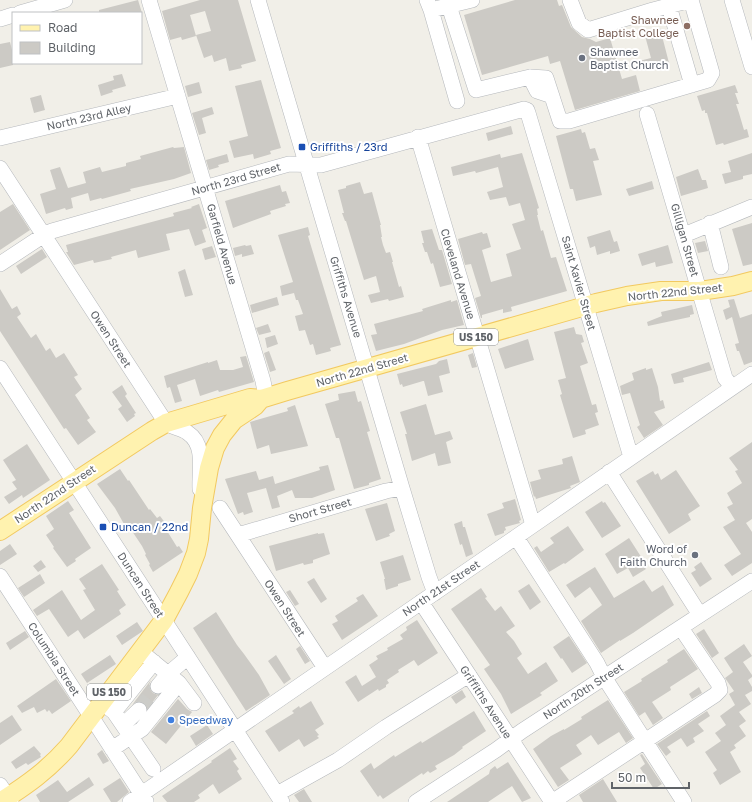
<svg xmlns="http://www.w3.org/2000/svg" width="752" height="802" font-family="'Golos Text',sans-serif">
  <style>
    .building { fill: #cccac5 }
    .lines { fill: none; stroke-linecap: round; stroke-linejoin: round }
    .minor-tunnel { stroke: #ccccc8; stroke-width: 15; stroke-dasharray: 15 8; stroke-linecap: butt }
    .minor-casing { stroke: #b5b8bc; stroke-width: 16 }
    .major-casing { stroke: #f2c960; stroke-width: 20 }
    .minor { stroke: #fff; stroke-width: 15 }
    .major { stroke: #fff2af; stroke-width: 18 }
    .education-dot { fill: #8d6e63; stroke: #fff; stroke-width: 1.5 }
    .worship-dot { fill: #6b7280; stroke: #fff; stroke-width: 1.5 }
    .transit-dot { fill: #1a4fb4; stroke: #fff; stroke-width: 1.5 }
    .shop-dot { fill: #3f7fe0; stroke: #fff; stroke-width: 1.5 }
    .labels { text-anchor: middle; stroke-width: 4; stroke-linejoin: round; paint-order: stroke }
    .shield { fill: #fff; stroke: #8f9295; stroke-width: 1 }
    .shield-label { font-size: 10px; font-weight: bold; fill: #5f6368 }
    .education-label { font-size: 11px; fill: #785e54; stroke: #fff; text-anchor: end }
    .worship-label { font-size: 11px; fill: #5b616d; stroke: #fff; text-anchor: start }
    .street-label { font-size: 11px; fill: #5f6368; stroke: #fff }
    .transit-label { font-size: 11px; fill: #164399; stroke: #fff; text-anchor: start }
    .shop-label { font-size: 11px; fill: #366cbe; stroke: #fff; text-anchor: start }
  </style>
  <rect width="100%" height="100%" fill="#f1efe8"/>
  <!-- building -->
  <path class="building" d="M138 0 142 13H99V10Z
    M200 0H238L256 61 241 65 242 68 229 71 226 58 214 62 212 55 204 58 196 35 211 31 205 11 190 15 196 36 182 40 181 37 170 40 162 11Z
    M515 0H557L559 6 562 5 571 27 582 37 590 39 596 42 610 38 622 79 636 75 640 91 575 110 560 61 550 64 548 56 482 75 464 15Z
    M660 28 669 63 642 70 639 61 651 58 644 32Z
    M10 42 13 54V65L0 68V44Z
    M122 74 126 86 112 90 113 92 101 96 98 85 114 80 113 76Z
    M261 80 281 148 270 151 271 154 254 159 253 154 234 158 229 141 248 136 235 86Z
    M199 82 202 93 188 97 185 86Z
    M735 85 738 93H735L739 104H736L739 113 744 130 747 129 749 137 724 145 723 143 716 145 707 113H705V110L702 111 697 96Z
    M41 95 45 110 34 113 30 98Z
    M212 107 214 114 202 118 206 133 199 135 192 113Z
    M511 126 513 134 488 141 486 133Z
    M581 129 582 133 585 132 590 149 595 148 599 160 593 161 602 195 576 201 573 189H570L556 136Z
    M173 147 174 148 184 147 191 173 174 179 130 189 131 191 102 199 101 198 90 201 88 193 71 198 73 208 66 210 65 208 46 214 40 194 56 189 50 170 60 167 68 188 86 183 83 172 100 167 102 172 126 166V163L141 159 140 156Z
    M522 153 539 208 537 209 538 215H537L541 231 543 230 551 258 556 257 567 291 511 307 512 311 503 313V309L482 315V318H481L475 298 481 296 475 277 471 264 465 265 458 239 482 232 483 234 487 233 491 247 482 250 491 282 512 276 506 254 521 249 512 224 525 220 520 203 509 206 506 197 490 200 487 192 503 187 498 167 476 173 475 171 453 176 451 167 500 154 501 158Z
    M752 153V174L743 176V179L725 184 722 174 731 172 728 161Z
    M227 154 229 162 218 165 219 167 209 170 206 160Z
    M698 169 702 180H706L708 188 681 196 676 177Z
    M652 181 654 189 629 196 626 189Z
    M360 182 364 194 372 192 381 225H380L382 237H381L383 245 386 253 390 252 393 262H392L399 287 401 286 404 297 389 301 388 299 371 303 368 295 380 292 376 276 364 280 346 221H345L342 213H344L338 190 346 188V186Z
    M280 185 282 192 286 191 290 203 285 204 286 206 270 211 271 214 233 228 225 201Z
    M13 204 30 230 0 250V212Z
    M199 204 207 228 202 230 206 242 195 246 189 229 166 234 170 250 138 258 136 250 111 257 112 259 94 263 93 260 74 265 66 252H68L66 245 174 216 173 213 192 208 191 207Z
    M752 223V264L743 266 732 229Z
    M308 227 310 235 308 236 341 345 330 348 331 351 316 355 313 344 310 345 305 330 299 331 295 316 303 314 298 300H296L294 293 282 296 280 286 293 282 278 235Z
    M432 229 439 250H442L452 284 440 287 433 263 431 264 427 252H425L422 243H424L421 231Z
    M610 230 614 242 617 241 620 251 610 254V251L597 255 595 246 590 248 587 237Z
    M705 241 708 251 698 253 695 243Z
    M245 245 246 246 251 245 254 254 242 257V254L235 256 233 248Z
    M668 245 673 263 656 267 655 262 642 266 638 254Z
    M212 246 216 257 205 260 202 249Z
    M42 249 47 257 21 274 16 266Z
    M185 269 193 295 185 297 178 272Z
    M0 289 12 309 17 306 21 314 17 317 31 338 36 334 46 351 50 348 56 358 64 353 78 375 74 377 82 389 75 395 90 418 87 420 96 432 78 445 66 428 64 429 0 331Z
    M277 297 279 305 252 313 250 305Z
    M734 299 740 318 752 314V362L744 365 739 351H737L735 344 739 343 732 317 726 320 723 310 730 307 728 300Z
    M451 300V302L457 300 464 325 442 330 404 344 376 351 371 335 377 334 374 324 423 311 422 309Z
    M692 305 694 314 690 315V317L648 326 647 322 662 316 661 312Z
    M268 324 271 332 259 335 256 328Z
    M574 327 576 334 582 335 584 342 581 343 588 363 580 366 592 405 596 404 598 412 595 413 599 425 585 430 586 434 573 438 560 395 562 394 558 380 566 378 554 332Z
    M275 335 278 344 267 348 265 338Z
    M528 339 534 360 505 369 498 349Z
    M269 351 276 370 270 372 264 353Z
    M473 353 477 367 472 368 468 355Z
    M246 356 254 382 219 392 218 390 200 396 195 379 177 385 182 401 175 403 170 387 167 388 164 376 208 362V363L217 360 220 370H233L243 367 240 357Z
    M447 359 450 373 439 376 443 392 428 396 424 381H423L403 387 402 384 400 385 397 374 436 364 439 361Z
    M709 362 712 370 683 378 684 382 674 384 671 374Z
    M646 368V370L652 368 658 387 660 401 663 400 665 408 654 412 663 425 644 438 637 427 640 425 630 393 622 395 620 386 634 380 632 373Z
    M122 385 127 394 125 396 136 413 134 414 135 416 127 422 118 409 122 406 112 392Z
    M355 391 358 402 361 401 370 431 367 432 381 479 369 483V485L354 489 339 438H336L325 404 339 400 338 394Z
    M426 404 435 435 450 431 453 439 446 442 451 463 438 466 435 453 412 461 405 434H407L400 412Z
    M295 405 308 446 271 454 269 445 257 449 250 422 288 411 287 408Z
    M752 442V519L746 523 752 532V563L732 576 724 565 741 554 723 527 735 520 727 507 733 504 727 493 742 483 735 471 738 470 729 458Z
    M27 444 50 480 23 498 22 495 9 504 4 497 17 489 12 482 16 480 3 460Z
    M572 456 580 482 570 486 571 488 536 499 535 496 534 497 530 482 541 479 538 470 563 464 562 459Z
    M328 465 335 490 312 498H295L292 490 277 496 280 507 272 509 266 488 247 493 253 512 244 515 243 512 238 514 225 479 256 471 259 480 273 476 275 484 320 470 319 467Z
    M120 469 128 481 129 480 149 510 150 509 157 518 160 516 166 524 164 526 177 547 179 546 183 552 153 572 149 565 150 564 145 555 146 554 142 546 132 531 129 533 115 508 97 484Z
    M676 470 700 506 688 514 691 520 669 534 636 481 653 471 655 475 658 473 661 480Z
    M515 499 521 520 519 521 520 523 505 527 506 530 504 531V533L495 536 487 514 504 508 502 503Z
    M68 501 74 510 69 513 91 548 75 559 76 561 67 567 53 548 54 547 46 535 54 529 46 516Z
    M602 501 603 503 605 502 621 526 602 538 585 512Z
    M387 503 395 531 389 534 390 536 376 541 365 509Z
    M462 521 463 527H465L473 554 466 557 462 544 460 545 454 524Z
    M568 526 584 550 565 564 564 563 549 572 534 548 537 546 541 552 554 543 550 538Z
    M318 533V534L324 533 330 554 313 560V563L304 565 303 563 276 571 269 546Z
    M629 538 647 566 645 568 646 569 633 577 628 568 617 574 605 554Z
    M10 544 17 554 0 565V551Z
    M403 555 411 580 398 584V586L386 590 384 579H385L380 562Z
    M41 560 46 567 38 572 33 566Z
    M701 562 712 579 700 587 691 573 696 570 694 567Z
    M102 564 119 590 117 591 126 605 119 610 121 614 84 639 78 630 68 637 49 609 37 616 33 610 62 590 81 620 95 610 83 590 86 589 79 579Z
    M595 567 614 598 644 580 652 592 663 585 674 605 633 633 620 641V640L601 653 581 621 602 605 590 587 575 598 566 585Z
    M40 574 45 583 24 597 18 588Z
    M314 578 327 599 321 603 307 582Z
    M529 584 541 602 530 610 518 591Z
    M481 588 487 597 485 598 495 611 501 606 515 626 506 632 514 641 522 654 517 658 528 674 546 662 558 681 540 693 542 695 511 714 501 694 484 669 490 665 451 609Z
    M290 590 299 604 295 606 286 592Z
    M363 594 378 616 342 640 332 624 338 621 335 616 358 601 356 598Z
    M216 612 237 645 244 654 259 675 270 695 246 711 193 628Z
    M417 620 438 653 418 666 414 660 398 670 399 672 387 680 389 683 386 685V687L379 691 378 689 358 702 345 682 356 675 362 686 376 677 369 665 378 659 376 656 388 650 387 648 403 639 400 635 407 630 406 627Z
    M137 622 143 631 122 645 116 636Z
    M704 629 719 653 712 658 696 634Z
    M25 631 29 637 10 650 6 643Z
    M569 636 587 663 572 673 562 658 561 659 553 647Z
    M744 644 752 656 743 662 752 675V677L748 680 752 687V691L745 695 751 704 739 712 746 721 739 726 746 736 734 745 736 748 730 752 741 772 720 785 713 773 717 770 705 752 721 741 715 733 726 725 720 716 735 705 729 694 734 691 725 678 733 672 724 658Z
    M300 646 310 661 305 664 296 649Z
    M684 649 698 669 670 687 671 690 652 702 663 718 653 725 645 712 639 716 624 692 642 681 641 679 668 662 667 660Z
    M110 655 116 664 87 683 81 674Z
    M276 655 291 679 284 684 268 661Z
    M56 679 71 701 52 714 49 710 47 712 45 709 37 713 34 707 22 713 17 706Z
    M151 680 149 685 150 689 153 693 158 695 148 708 145 704 141 701H137L132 705Z
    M699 687 702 693 692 699 689 694Z
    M462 690 466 697 456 704 451 697Z
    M178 699 187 709 192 712 166 744 151 732Z
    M608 700 633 738 626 743 619 732 598 745 591 735 576 745 582 754 560 768 569 780 558 787 533 749 551 736 564 729V730L582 719 581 717Z
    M311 701 324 724 315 730 319 735 317 736 319 738 304 747 299 739 279 752 265 731 294 713 292 711 299 706 300 708Z
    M474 711 486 731 462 747 463 748 454 755 435 766 437 769 430 773 428 771 423 775 422 773 383 799 380 795 378 797 360 771 371 763 374 769 394 755 395 757 421 741 422 743Z
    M707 711 710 716 698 724 704 731 693 738 695 742 687 747 681 738 667 747 671 752 666 756 657 744Z
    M12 715 22 730 0 745V723Z
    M207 725 213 734 196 746 190 736Z
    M34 746 41 754 40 755 41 757 28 765 26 763 16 769 11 762Z
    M230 748 237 759 233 761 239 769 237 771 242 779 219 794 213 784 198 795 200 798 194 802H167L162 796 212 762 211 761Z
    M102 750 109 761 103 764 97 754Z
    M642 754 662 784 654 789 640 768 645 764 640 755Z
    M508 762 531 798 522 802 512 786 488 802H447L489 774 490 770 495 766 497 769Z
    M89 777 94 785 68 802H40L36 795 58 780 67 792Z
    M120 778 129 792 117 802H111L103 789Z
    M603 779 617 802H583L579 795Z
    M304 789 312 802H299L294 795Z"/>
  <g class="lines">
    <!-- minor-tunnel -->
    <path class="minor-tunnel" d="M139 710 158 686"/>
    <!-- minor casing -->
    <g class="minor-casing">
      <path id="minor" d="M149 0 263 381 266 397
        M258 0 402 488 429 577 435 593
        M427 0 431 10 472 0
        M570 0 579 23 588 30 653 10 691 0
        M732 0 752 67
        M449 6 476 90 530 77 546 78 560 121H569L708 80 712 73 691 0
        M669 6 692 85
        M431 10 457 101
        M20 13 65 0
        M0 19 13 15
        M530 77 537 91 552 96
        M647 114 725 378 732 387
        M418 137 533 525
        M0 138 178 96
        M0 168 166 423C173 428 182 428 188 433 206 445 199 471 200 489
        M710 223 721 267
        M684 235 752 207
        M0 264 44 235 52 231 289 164 321 165 524 109 527 110 528 113 631 457
        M0 368 282 802
        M609 472 700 615
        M220 508 325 668
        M238 535 386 491 402 488
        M516 537 597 663 604 677 684 802
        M0 576 146 801
        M421 602 552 802
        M179 683 194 703
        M158 686 168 674 188 657
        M101 702 114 712 153 769
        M114 712 154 662
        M123 725 139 710
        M112 749 142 729 179 683 140 651
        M0 785 11 802
        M277 794 338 760 386 727 469 675
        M130 802 516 537 752 374
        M416 802 496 750 522 731 752 581
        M552 802 715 695 720 690 718 683 681 628"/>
    </g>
    <!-- major casing -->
    <g class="major-casing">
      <path id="major" d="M0 531 152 431 166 423 250 398 261 399 287 391 596 303 627 296 661 291H700L733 286 752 281
        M0 802C27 785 48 770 69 746L164 620 179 592 188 574 196 553 199 539 202 508 209 468 215 448 222 435 234 420 255 406 261 399"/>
    </g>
    <!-- minor -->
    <use href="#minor" class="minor"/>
    <!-- major -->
    <use href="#major" class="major"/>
  </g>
  <!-- markers -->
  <circle class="education-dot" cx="687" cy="26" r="4"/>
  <g class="worship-dot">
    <circle cx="582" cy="58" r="4"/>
    <circle cx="695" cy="555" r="4"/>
  </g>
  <g class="transit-dot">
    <rect x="298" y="143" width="8" height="8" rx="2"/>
    <rect x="99" y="523" width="8" height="8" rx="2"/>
  </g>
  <circle class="shop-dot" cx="171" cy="720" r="4"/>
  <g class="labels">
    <!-- shield labels -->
    <g class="shield">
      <rect x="454" y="329" width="44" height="16" rx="3"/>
      <rect x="87" y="684" width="44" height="16" rx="3"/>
    </g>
    <g class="shield-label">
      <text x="476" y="341">US 150</text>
      <text x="109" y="696">US 150</text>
    </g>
    <!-- education labels -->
    <g class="education-label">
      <text x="679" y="24">Shawnee<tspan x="679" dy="13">Baptist College</tspan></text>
    </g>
    <!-- worship labels -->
    <g class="worship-label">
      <text x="590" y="56">Shawnee<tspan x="590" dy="13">Baptist Church</tspan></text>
      <text x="687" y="553" text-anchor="end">Word of<tspan x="687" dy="13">Faith Church</tspan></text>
    </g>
    <!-- street labels -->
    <g class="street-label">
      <text transform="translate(89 117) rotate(-13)" y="4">North 23rd Alley</text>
      <text transform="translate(236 179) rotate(-16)" y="4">North 23rd Street</text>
      <text transform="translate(685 240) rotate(74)" y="4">Gilligan Street</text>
      <text transform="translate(222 244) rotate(74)" y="4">Garfield Avenue</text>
      <text transform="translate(458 274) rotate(73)" y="4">Cleveland Avenue</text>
      <text transform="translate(579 283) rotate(74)" y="4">Saint Xavier Street</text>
      <text transform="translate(675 292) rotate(-6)" y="4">North 22nd Street</text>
      <text transform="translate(346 297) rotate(73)" y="4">Griffiths Avenue</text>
      <text transform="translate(111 339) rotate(57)" y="4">Owen Street</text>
      <text transform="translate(362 370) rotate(-16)" y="4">North 22nd Street</text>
      <text transform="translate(55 494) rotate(-34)" y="4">North 22nd Street</text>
      <text transform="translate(320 510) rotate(-16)" y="4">Short Street</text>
      <text transform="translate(141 585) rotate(57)" y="4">Duncan Street</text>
      <text transform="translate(441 588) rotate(-34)" y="4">North 21st Street</text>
      <text transform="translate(285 608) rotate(57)" y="4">Owen Street</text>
      <text transform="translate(54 659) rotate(57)" y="4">Columbia Street</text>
      <text transform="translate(583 691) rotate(-33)" y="4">North 20th Street</text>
      <text transform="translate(486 702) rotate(57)" y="4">Griffiths Avenue</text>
    </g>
    <!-- transit labels -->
    <g class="transit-label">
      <text x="310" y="151">Griffiths / 23rd</text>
      <text x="111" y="531">Duncan / 22nd</text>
    </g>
    <!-- shop labels -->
    <g class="shop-label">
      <text x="179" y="724">Speedway</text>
    </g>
  </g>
  <!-- legend -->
  <rect x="12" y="12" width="130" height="52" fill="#ffffff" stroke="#bfc1c3"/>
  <rect x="20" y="25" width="20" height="6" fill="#fff2af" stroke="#bfc1c3"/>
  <text x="48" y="32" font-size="12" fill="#5f6368">Road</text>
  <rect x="20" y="42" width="20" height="12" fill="#cccac5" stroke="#bfc1c3"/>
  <text x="48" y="52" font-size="12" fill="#5f6368">Building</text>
  <!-- scale -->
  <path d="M612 782v6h77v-6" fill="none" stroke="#5f6368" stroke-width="2"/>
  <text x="618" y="782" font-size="12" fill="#5f6368" stroke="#ffffff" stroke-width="3" paint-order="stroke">50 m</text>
</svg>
